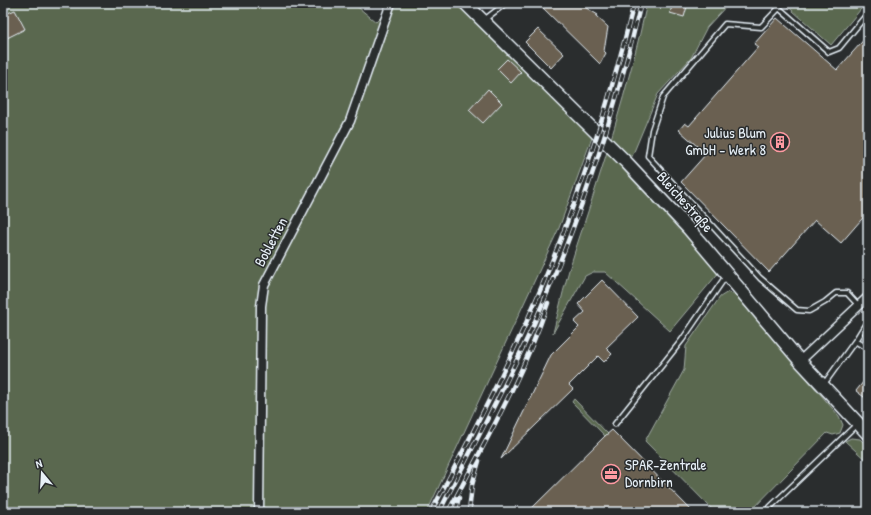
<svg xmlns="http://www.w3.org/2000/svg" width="871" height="515" font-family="'Patrick Hand',sans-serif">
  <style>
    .green { fill: #5a6750; stroke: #a1aca4 }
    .building { fill: #6a6051; stroke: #e8f1f8 }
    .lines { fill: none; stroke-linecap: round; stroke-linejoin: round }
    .service-casing { stroke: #e8f1f8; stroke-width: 7 }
    .minor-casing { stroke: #e8f1f8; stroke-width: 11 }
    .secondary-casing { stroke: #e8f1f8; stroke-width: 15 }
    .service { stroke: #2a2d2e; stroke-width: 4 }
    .minor { stroke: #2a2d2e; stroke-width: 8 }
    .secondary { stroke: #2a2d2e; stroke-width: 12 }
    .rail-casing { stroke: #e8f1f8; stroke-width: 4.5 }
    .rail { stroke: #2a2d2e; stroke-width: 3; stroke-dasharray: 9; stroke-linecap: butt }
    .labels { text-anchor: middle; stroke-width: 3; stroke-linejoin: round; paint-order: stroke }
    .poi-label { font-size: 15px; fill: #e8f1f8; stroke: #2a2d2e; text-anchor: end }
    .street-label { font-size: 15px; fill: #e8f1f8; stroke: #2a2d2e }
  </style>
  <rect width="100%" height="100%" fill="#2a2d2e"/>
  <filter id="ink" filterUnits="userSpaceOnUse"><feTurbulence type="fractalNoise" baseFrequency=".025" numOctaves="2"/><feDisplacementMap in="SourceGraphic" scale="8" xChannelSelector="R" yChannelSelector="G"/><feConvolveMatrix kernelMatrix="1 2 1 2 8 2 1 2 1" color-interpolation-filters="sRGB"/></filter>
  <g filter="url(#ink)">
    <!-- green -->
    <path class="green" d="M3 3H353L376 22 396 3H460L593 135 559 228 427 512H3Z
      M647 3H729L707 27 691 58 658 94 628 166 720 271 670 331 605 272H593L585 276 553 333C560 306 566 277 575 251 602 170 629 86 647 3Z
      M784 3H866L831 45Z
      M728 292 735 295 839 416 843 425 840 433 833 435 827 433 750 512H715L645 441 684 370 686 346 720 297Z
      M574 399 608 434 605 436 572 402Z
      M851 438 860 439 868 447V462L845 441Z"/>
    <!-- building -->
    <path class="building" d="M538 3H578L598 15 596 16 608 27 604 51 606 53 600 64Z
      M673 3H688L684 17 670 13Z
      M15 10 25 29 3 40V15Z
      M777 18 837 70 868 35V212L841 243 815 220 769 272 681 182 706 154 679 130 685 123 689 126 758 47 754 44Z
      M538 29 564 54 551 68 525 42Z
      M507 59 521 72 511 83 497 69Z
      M488 89 502 103 483 123 469 110Z
      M602 280 638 317 606 348 612 354 604 362 598 356 569 385 573 389 501 459 551 355 579 327 574 322 585 312 578 304Z
      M868 376V400L856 391Z
      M612 430 693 512H528L605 436Z"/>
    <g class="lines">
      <!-- service casing -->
      <g class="service-casing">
        <path id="service" d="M484 20 506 3
          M859 306 847 293H836L825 302 809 311 797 310 760 278 648 156 652 130 663 97 725 24 761 27 779 8 829 52 839 48 868 13
          M855 341 868 320
          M824 384 855 341 868 349
          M615 424 682 340 726 276
          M765 512 857 424"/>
      </g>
      <!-- minor casing -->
      <g class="minor-casing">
        <path id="minor" d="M800 361 868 297
          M259 512 261 306 264 285 350 121 391 3"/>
      </g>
      <!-- secondary casing -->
      <g class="secondary-casing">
        <path id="secondary" d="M465 3 627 163 688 228 800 361 868 434"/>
      </g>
      <!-- service -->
      <use href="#service" class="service"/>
      <!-- minor -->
      <use href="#minor" class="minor"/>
      <!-- secondary -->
      <use href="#secondary" class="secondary"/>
      <!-- rail casing -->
      <g class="rail-casing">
        <path id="rail" d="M431 512C464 450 497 387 526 323 572 220 607 113 634 3
          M439 512C471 451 504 389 533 326 579 222 615 114 641 3
          M448 512C484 444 523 377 548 303
          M455 512 459 498
          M469 512 472 485 479 461"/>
      </g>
      <!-- rail -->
      <use href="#rail" class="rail"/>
    </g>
  </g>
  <!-- icons -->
  <defs>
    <g id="building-ring" transform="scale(1)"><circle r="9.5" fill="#2a2d2e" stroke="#ff9aa2" stroke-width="1.5"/><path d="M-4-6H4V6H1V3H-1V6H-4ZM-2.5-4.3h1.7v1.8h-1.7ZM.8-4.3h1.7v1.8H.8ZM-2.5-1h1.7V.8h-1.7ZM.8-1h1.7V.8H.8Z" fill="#ff9aa2"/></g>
    <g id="office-ring" transform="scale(1)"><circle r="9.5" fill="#2a2d2e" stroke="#ff9aa2" stroke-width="1.5"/><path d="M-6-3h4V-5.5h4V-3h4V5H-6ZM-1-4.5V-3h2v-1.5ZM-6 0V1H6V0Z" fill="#ff9aa2"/></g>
  </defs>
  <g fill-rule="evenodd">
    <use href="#building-ring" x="780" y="142"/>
    <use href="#office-ring" x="611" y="474"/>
  </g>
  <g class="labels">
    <!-- poi labels -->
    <g class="poi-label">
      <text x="766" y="138">Julius Blum<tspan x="766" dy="17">GmbH - Werk 8</tspan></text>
      <text x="625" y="470" text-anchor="start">SPAR-Zentrale<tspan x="625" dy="17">Dornbirn</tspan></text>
    </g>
    <!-- street labels -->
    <g class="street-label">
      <text transform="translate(685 202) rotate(48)" y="5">Bleichestraße</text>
      <text transform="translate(271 242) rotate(-62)" y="5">Bobletten</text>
    </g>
  </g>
  <!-- margin -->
  <rect width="871" height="515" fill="none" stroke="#2a2d2e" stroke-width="16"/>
  <rect x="8" y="8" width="855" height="499" fill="none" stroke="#e8f1f8" stroke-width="1.5" filter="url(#ink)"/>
  <!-- north arrow -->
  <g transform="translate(42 473) rotate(342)" stroke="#2a2d2e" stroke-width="3" paint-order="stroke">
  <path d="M0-3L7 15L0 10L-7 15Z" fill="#e8f1f8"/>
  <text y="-6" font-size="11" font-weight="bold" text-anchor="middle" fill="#e8f1f8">N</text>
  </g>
</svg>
